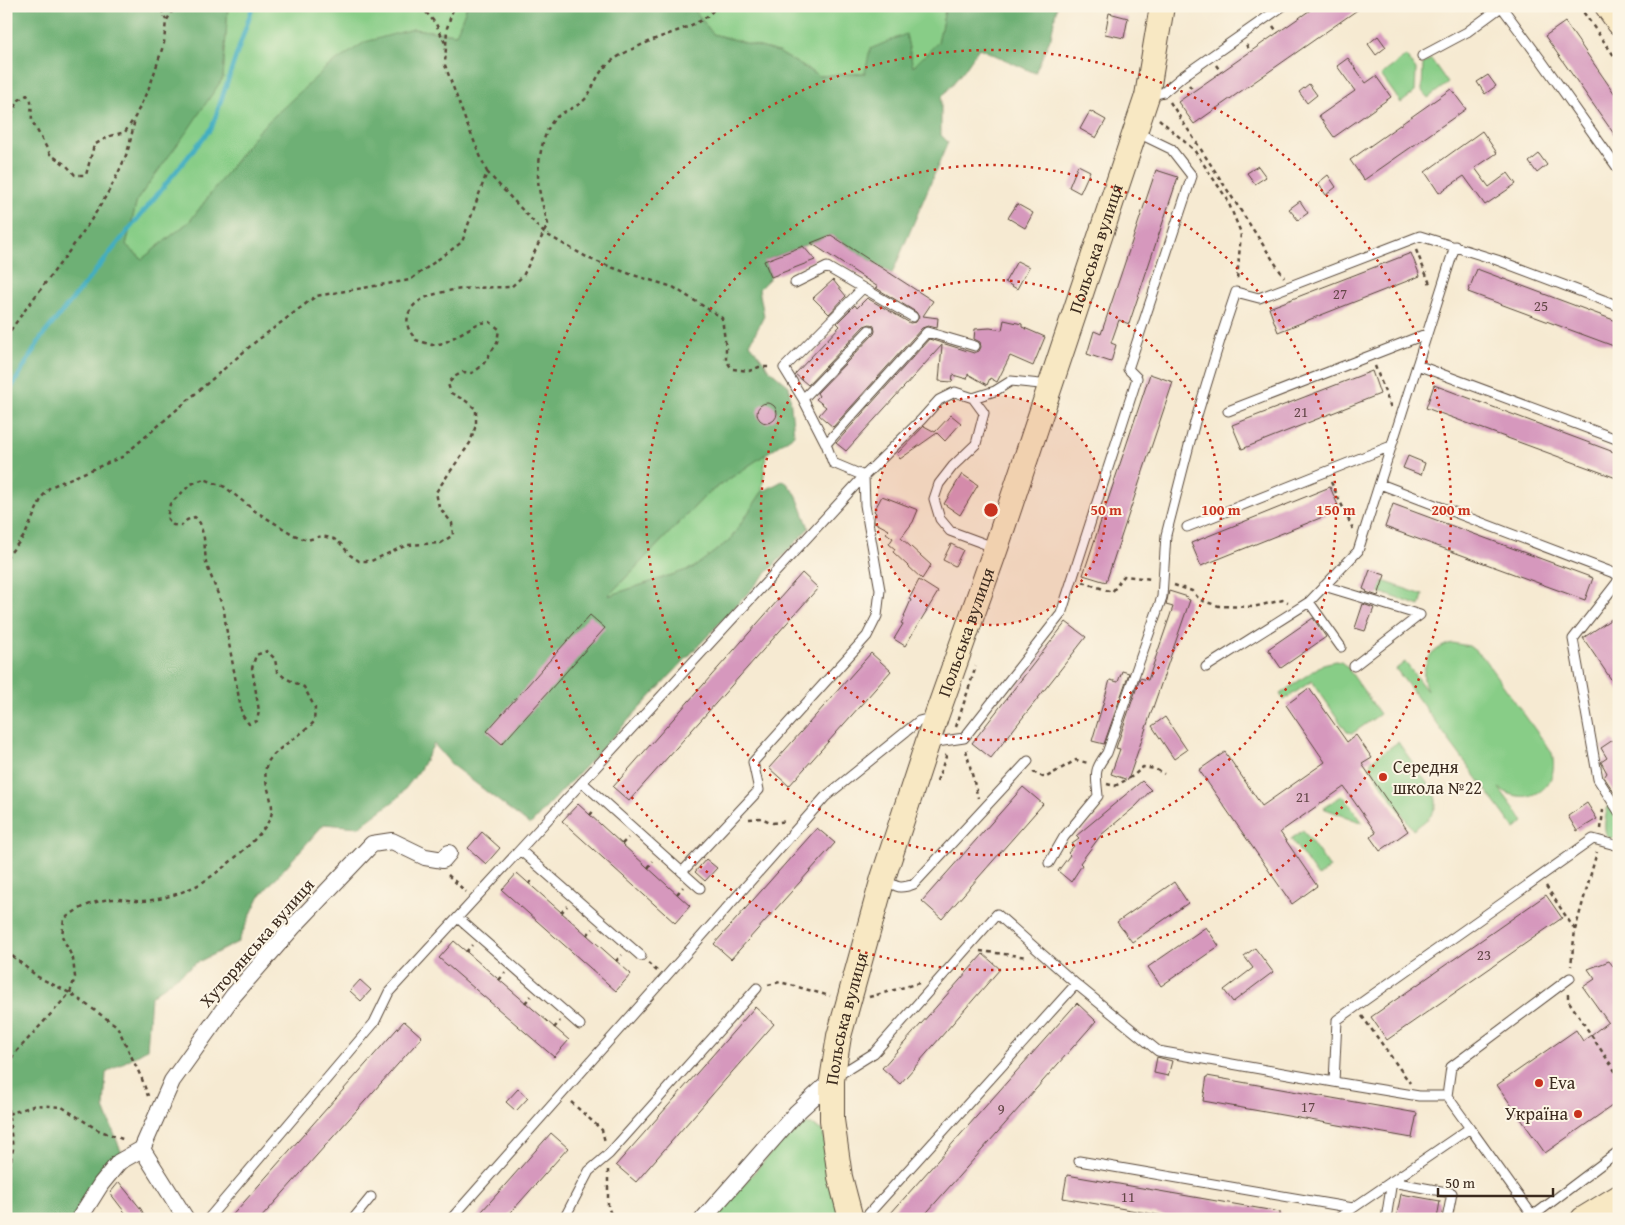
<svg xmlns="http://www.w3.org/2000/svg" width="1625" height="1225" font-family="'Gentium Book Plus',serif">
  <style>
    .green { fill: #88cd87; stroke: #627c52 }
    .forest { fill: #6eb074; stroke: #546d49 }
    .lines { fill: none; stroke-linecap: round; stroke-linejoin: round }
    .stream { stroke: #42aec1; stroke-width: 4.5 }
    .building { fill: #d698bd }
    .lane-casing { stroke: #574739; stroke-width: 11 }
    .street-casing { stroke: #574739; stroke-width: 18 }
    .secondary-casing { stroke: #574739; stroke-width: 26 }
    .path { stroke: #574739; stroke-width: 2.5; stroke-dasharray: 4 4; stroke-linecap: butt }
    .lane { stroke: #fff; stroke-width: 9 }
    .street { stroke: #fff; stroke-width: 16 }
    .secondary { stroke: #f8e8c3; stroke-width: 24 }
    .ring { fill: none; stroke: #c8321e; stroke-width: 2.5; stroke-dasharray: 2.5 5 }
    .poi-dot { fill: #c8321e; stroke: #fcf5e5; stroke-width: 2 }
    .labels { text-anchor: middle; stroke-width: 4; stroke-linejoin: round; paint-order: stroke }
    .number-label { font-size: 15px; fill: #624646 }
    .street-label { font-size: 18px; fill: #3b2a1e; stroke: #fcf5e5 }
    .poi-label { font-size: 18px; fill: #3b2a1e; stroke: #fcf5e5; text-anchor: start }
    .centre { fill: #c8321e; stroke: #fcf5e5; stroke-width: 2.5 }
    .ring-label { font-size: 15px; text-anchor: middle; font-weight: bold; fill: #c8321e; stroke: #fcf5e5; stroke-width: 4; stroke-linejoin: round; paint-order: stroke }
  </style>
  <rect width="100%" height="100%" fill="#fcf5e5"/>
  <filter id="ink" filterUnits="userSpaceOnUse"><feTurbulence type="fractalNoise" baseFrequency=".02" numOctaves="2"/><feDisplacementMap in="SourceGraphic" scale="10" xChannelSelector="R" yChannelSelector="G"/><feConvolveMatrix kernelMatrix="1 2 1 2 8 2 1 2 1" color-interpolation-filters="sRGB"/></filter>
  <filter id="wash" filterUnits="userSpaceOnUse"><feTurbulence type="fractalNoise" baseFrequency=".0096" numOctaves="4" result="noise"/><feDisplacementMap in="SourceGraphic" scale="20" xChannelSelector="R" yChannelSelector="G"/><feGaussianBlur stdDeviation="1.12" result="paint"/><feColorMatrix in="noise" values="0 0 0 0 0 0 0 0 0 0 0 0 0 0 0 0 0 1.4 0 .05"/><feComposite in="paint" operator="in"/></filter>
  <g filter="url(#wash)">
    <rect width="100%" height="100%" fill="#f6ead2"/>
    <!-- green -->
    <path class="green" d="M228 6H467L457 34 413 29 259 130 190 221 142 259 126 245 137 200 223 78Z
      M691 6H946L938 43 913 67 906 35 865 73 819 76 778 52 713 34Z
      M1406 56 1416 70 1415 92 1401 103 1381 75Z
      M1431 59 1448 83 1428 98 1422 91 1423 64Z
      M766 454 762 492 730 540 693 568 608 596 707 494Z
      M1383 581 1423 595 1420 606 1379 592Z
      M1452 643 1469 646 1482 656 1552 753C1561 788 1528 809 1499 788L1524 822 1515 829 1396 669 1405 662 1427 691C1418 669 1428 649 1452 643Z
      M1335 661 1341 662 1347 667 1380 714 1353 733 1347 732 1312 681 1284 700 1280 694 1323 664Z
      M1398 742 1434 793C1442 812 1426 820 1413 830L1370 767 1371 761Z
      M1343 795 1363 823 1323 808Z
      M1608 806H1610L1619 820V837C1599 845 1605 817 1608 806Z
      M1303 830 1330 868 1318 877 1291 839Z
      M807 1124 812 1125 823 1131 841 1219H713L786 1136 797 1126Z"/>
    <!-- forest -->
    <path class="forest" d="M6 6H228L223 78 188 130 137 200 126 245 142 259 190 221 259 130 326 68 365 42 413 29 456 34 467 6H691L713 34 778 52 819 76 865 73 870 49 906 34 913 67 938 42 946 6H1057L1051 37 1035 73 979 48 964 70 941 98V135L948 142 892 274 831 235 764 261 771 277 759 289 764 316 750 344 770 370 789 386 794 435 707 494 608 596 693 568 730 540 762 492 784 480 796 494 809 528 530 825 453 766 434 744 419 771 398 798 359 827 324 824 259 897 238 942 196 963 151 996 147 1049 106 1073 104 1108 123 1156 77 1219H6Z"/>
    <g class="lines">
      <!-- stream -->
      <path class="stream" d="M6 397 41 338 212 127 253 6"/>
    </g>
    <g id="blocks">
      <!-- building -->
      <path class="building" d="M1316 6H1363L1194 124 1178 102Z
        M1109 13 1128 18 1124 38 1105 34Z
        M1565 22 1619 100V141L1545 36Z
        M1378 36 1386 47 1376 55 1368 44Z
        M1348 58 1366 83 1376 76 1391 97 1334 137 1319 116 1355 91 1337 66Z
        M1488 75 1496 86 1485 94 1477 82Z
        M1309 84 1317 95 1307 103 1299 92Z
        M1451 89 1466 109 1364 180 1350 160Z
        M1090 111 1106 120 1096 138 1080 129Z
        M1482 131 1497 153 1475 168 1489 187 1508 173 1516 184 1485 205 1464 176 1439 193 1425 172Z
        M1539 154 1547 165 1537 173 1529 162Z
        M1078 165 1090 171 1080 193 1069 187Z
        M1258 166 1266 177 1255 184 1247 173Z
        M1156 170 1178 177 1129 324 1119 320 1111 343 1116 345 1111 362 1087 354 1094 331 1101 334Z
        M1328 175 1336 187 1326 195 1318 183Z
        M1300 201 1308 213 1298 220 1289 209Z
        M1017 204 1033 213 1025 228 1008 218Z
        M831 235 933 301 923 316 938 318 937 328 928 326 922 328 833 427 819 415 826 407 816 399 819 396 817 393 874 334 875 331 874 326 870 324 864 326 808 385 795 374 840 326 837 323 855 305 857 308 867 298 910 323 916 322 919 317 916 312 876 288 878 287 811 243Z
        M803 246 815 260 771 277 764 261Z
        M1411 253 1420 276 1278 332 1269 308Z
        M1017 261 1029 267 1017 289 1005 282Z
        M1477 269 1619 322V348L1468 292Z
        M833 280 846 296 829 314 813 298Z
        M1004 320 1022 324V327L1045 337 1033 366 1010 356 997 382 990 378 987 385 968 374 967 379 953 375 952 382 939 381 942 345 846 451 836 443 929 339 974 353 979 351 981 347 980 342 974 339 975 329 990 328 1002 330Z
        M1372 371 1380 394 1242 449 1232 425Z
        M1150 374 1173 382 1106 582 1083 575Z
        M1434 385 1619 454V479L1426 408Z
        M757 413a10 10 0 1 1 20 0a10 10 0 1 1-20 0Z
        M951 415 961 423 945 441 937 433 900 459 897 454 924 426 935 432Z
        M1408 456 1425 463 1421 475 1403 468Z
        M962 474 978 485 960 515 944 504Z
        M1330 487 1340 510 1201 566 1191 543Z
        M882 496 918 510 913 522 901 538 931 565 922 579 893 552 895 549 889 544 893 538 886 533 889 530 874 522V518L876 513 874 511Z
        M1393 504 1593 578 1585 600 1385 527Z
        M951 544 963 550 955 566 943 560Z
        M1370 570 1385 575 1378 596 1366 592 1367 591 1363 589Z
        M802 573 818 588 629 801 613 787Z
        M919 580 938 592 905 646 894 639 903 624 901 623 905 617 904 616 911 600 909 599Z
        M1169 591 1188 597 1187 599 1190 600 1128 780 1111 774 1120 749 1116 748 1140 678 1148 680 1173 607 1166 605Z
        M1363 604 1374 608 1365 631 1355 628Z
        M590 615 605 628 502 744 487 731Z
        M1313 618 1326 637 1281 668 1268 649Z
        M1613 618 1619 627V691L1583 638Z
        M1066 622 1086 637 991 758 972 743Z
        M871 653 891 671 789 786 769 768Z
        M1122 671 1129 673 1104 744 1092 741 1110 680 1118 682Z
        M1309 688 1347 742 1356 735 1372 758 1362 764 1408 831 1380 851 1370 837 1376 833 1344 787 1280 832 1317 886 1292 904 1199 770 1225 752 1262 806 1325 762 1286 705Z
        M1165 717 1187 750 1174 759 1152 726Z
        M1613 740 1619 749V800L1604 777 1607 773 1601 762 1607 758 1601 748Z
        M1142 781 1151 790 1136 806 1101 835 1080 863 1082 865 1071 882 1058 871 1070 855 1068 853 1074 846 1072 844 1079 839 1076 836Z
        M1023 787 1043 804 942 919 922 901Z
        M1587 803 1597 819 1577 831 1568 816Z
        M578 804 690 906 675 923 562 821Z
        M817 828 835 843 731 959 714 944Z
        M482 832 500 848 486 864 468 848Z
        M706 859 717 868 705 881 695 872Z
        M517 873 631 974 616 991 502 890Z
        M1174 882 1188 903 1132 942 1117 922Z
        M1546 895 1562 918 1387 1040 1371 1017Z
        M1206 927 1219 946 1161 986 1148 967Z
        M454 941 569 1040 554 1057 439 958Z
        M1255 948 1273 972 1233 1002 1224 990 1253 968 1244 956Z
        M983 954 1000 969 900 1084 882 1068Z
        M1609 961 1613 966 1619 962V1101L1545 1153 1497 1085 1576 1030 1583 1041 1608 1022 1583 987 1595 979 1588 969Z
        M360 980 371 990 361 1001 350 991Z
        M1077 1003 1096 1021 921 1219H897L891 1213Z
        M755 1007 774 1024 636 1182 616 1165Z
        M404 1021 422 1037 260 1219H229Z
        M1157 1057 1172 1061 1168 1076 1154 1073Z
        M1207 1076 1417 1113 1412 1138 1203 1101Z
        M518 1089 528 1098 516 1111 506 1102Z
        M551 1133 568 1148 505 1219H475Z
        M1067 1175 1280 1212V1219H1181L1063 1198Z
        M119 1182 141 1209 146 1219H130L110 1193Z
        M1401 1194 1440 1201 1437 1219H1396Z"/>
    </g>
  </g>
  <g filter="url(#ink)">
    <use href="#blocks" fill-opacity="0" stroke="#574739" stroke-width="1"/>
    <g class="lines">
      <!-- lane casing -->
      <g class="lane-casing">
        <path id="lane" d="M1501 6 1541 60 1619 170
          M1422 56 1467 32 1501 7
          M1149 96 1164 92 1183 76 1283 6
          M795 283 827 267 913 317
          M975 346 927 332 826 444 833 463 864 476 921 420 939 400 955 392 973 398 984 413 976 444 953 466 939 484 934 499 940 519 950 531 996 548
          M1417 365 1619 440
          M973 398 995 391 1011 381 1050 385
          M803 399 784 368 863 288
          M1228 411 1426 334
          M826 444 803 399 869 330
          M1380 484 1619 575
          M1187 527 1391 446
          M1619 580 1573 639 1598 779 1619 812
          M1324 586 1420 615 1354 666
          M1309 602 1341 647
          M1206 667 1309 602 1358 551 1455 246
          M930 743 964 738 1061 614 1137 378 1128 369 1192 176 1171 149 1136 132
          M582 782 700 888
          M520 850 641 956
          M1049 863 1064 837 1098 796C1096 774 1093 771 1107 753L1162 597 1166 535 1195 422 1222 334 1236 292 1259 298 1420 236 1497 260 1619 306
          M682 872 759 790 753 762 867 636 877 616 880 590 865 505 864 476
          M885 879C897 888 900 889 914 884L1028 761
          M458 918 580 1025
          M837 1076 874 1053 997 914 1076 984 1158 1051 1334 1082
          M1447 1096 1451 1067 1570 978
          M1470 1128 1447 1096H1419L1334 1082 1337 1020 1593 839 1619 846
          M1079 1161 1353 1208
          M1392 1182 1452 1193 1447 1219
          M1533 1216 1619 1151
          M208 1219 374 1023 389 992 864 476
          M353 1219 371 1197
          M451 1219 825 797 919 721 934 717
          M564 1219 589 1171 609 1154 757 988
          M864 1219 1076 984
          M1337 1219 1470 1128 1535 1219
          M1386 1219 1392 1181"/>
      </g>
      <!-- street casing -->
      <g class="street-casing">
        <path id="street" d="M142 1149 172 1081 233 996 293 927 372 844 392 841 425 857 443 860 449 853
          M142 1149 186 1219
          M79 1219 101 1184 119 1162 142 1149
          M703 1219 796 1113 832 1080
          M1528 1219 1533 1216"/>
      </g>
      <!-- secondary casing -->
      <g class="secondary-casing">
        <g id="secondary">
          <path d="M1607 6 1619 23"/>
          <path id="s1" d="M851 1219 840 1177 832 1120V1080L839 1036 883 878 936 717 996 548 1147 96 1162 6"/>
          <path d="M1583 1219 1619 1197"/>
        </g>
      </g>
      <!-- path -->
      <path class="path" d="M421 6 436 24 446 45
        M1302 6 1306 13
        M1579 6 1619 63
        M167 20 175 6
        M1273 26 1278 33
        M1246 45 1251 51
        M1216 65 1221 72
        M1189 85 1194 91
        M1170 102 1284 277
        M1159 119 1194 150 1227 199 1241 233 1237 280
        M6 120 9 119 19 100 27 95 31 101 32 121 50 154 67 166 75 175H86L94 145 110 136 125 132 135 117 151 83 164 43 166 20 160 6
        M487 172 544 233 590 259 630 274 673 287 722 318 726 348V360L732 369 749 371 759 367H772
        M1416 250 1430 284
        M6 337C45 279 97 224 124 160 130 147 132 132 135 119
        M1375 366 1391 408
        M1331 482 1353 529
        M6 558 25 535 42 497 50 487 122 457 254 343 316 296 410 280 462 242 487 172 466 122 445 65 447 28 454 6
        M1083 582 1112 592 1124 576 1151 579
        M1174 585 1192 591 1200 600 1219 606 1253 607 1283 600 1288 602
        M956 727 976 666
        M966 750 978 798
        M1033 772 1045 778 1076 760 1088 763
        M937 781 948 751
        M1107 784 1115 786 1133 776 1143 767 1155 769 1164 774
        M590 815 595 809
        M749 819 761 818 773 823 787 821
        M1601 829 1603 810
        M622 844 628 838
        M648 868 653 861
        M448 875 466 892
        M529 884 534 878
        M1546 886 1575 930 1571 966
        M677 894 683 887
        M561 913 567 906
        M1575 930 1597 852
        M587 935 593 929
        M6 951 38 977 70 993 117 1026 142 1079 148 1096
        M980 951 1027 957
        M466 952 472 945
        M616 961 622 955
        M648 963 657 971
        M499 980 505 973
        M768 985 780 982 830 996
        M1568 994V1000L1619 1077
        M869 997 919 983
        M525 1003 531 996
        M1362 1016 1410 1083
        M554 1028 560 1021
        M6 1073 8 1063 17 1051 70 993 75 977 73 959 62 936 64 919C80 907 97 899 117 899 126 899 135 902 143 901 162 900 181 893 198 885 216 875 271 832 272 811 273 796 260 777 268 762 276 748 302 735 314 722L315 708 304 687 285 678 277 671 275 659 267 651 256 655 252 668 259 711 257 721 249 724 242 715 226 627 224 610 206 563 204 538 200 523 195 517 187 520 181 526 173 525 167 518 170 504 191 484 204 479 225 487 255 511 294 535 307 540 322 536 334 539 341 544 350 555 359 561H371L407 545 441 543 453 535 452 523 439 507 436 492 470 443 476 425V409L466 401 451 393 448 384 454 377 463 372 472 373 482 366 497 343 499 329 490 322 479 323 444 343 432 345 416 340C413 336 409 331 408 327 399 284 487 288 511 287L523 276 548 224C544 209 539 195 538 179 538 161 543 127 558 116 567 109 579 107 587 97 593 88 596 77 604 68 614 56 639 46 653 40 671 32 707 24 716 6
        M6 1093 13 1149 10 1165 6 1167
        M571 1102 602 1130 605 1142
        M8 1114 36 1105 62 1107 98 1130 125 1140
        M608 1170V1207L613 1219"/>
      <!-- lane -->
      <use href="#lane" class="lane"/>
      <!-- street -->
      <use href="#street" class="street"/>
      <!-- secondary -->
      <use href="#secondary" class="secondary"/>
    </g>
  </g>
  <!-- distance rings -->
  <circle cx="991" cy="510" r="115" fill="#c8321e" fill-opacity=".12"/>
  <g class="ring">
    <circle cx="991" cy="510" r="115"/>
    <circle cx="991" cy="510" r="230"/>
    <circle cx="991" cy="510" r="345"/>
    <circle cx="991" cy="510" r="460"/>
  </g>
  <!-- markers -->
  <g class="poi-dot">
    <circle cx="1383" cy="777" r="5"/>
    <circle cx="1539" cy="1083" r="5"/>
    <circle cx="1578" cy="1114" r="5"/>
  </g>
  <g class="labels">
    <!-- number labels -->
    <g class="number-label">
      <text x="1340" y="299">27</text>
      <text x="1541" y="311">25</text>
      <text x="1301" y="417">21</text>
      <text x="1303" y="802">21</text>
      <text x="1484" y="960">23</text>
      <text x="1308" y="1112">17</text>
      <text x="1001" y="1114">9</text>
      <text x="1128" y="1202">11</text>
    </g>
    <!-- street labels -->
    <g class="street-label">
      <text dy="6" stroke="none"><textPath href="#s1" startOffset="1014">Польська вулиця</textPath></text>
      <text dy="6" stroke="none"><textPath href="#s1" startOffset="609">Польська вулиця</textPath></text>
      <text transform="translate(257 943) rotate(-49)" y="6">Хуторянська вулиця</text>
      <text dy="6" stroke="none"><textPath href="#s1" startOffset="204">Польська вулиця</textPath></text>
    </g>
    <!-- poi labels -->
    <g class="poi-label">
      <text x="1393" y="773">Середня<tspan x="1393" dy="21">школа №22</tspan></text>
      <text x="1549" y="1089">Eva</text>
      <text x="1568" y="1120" text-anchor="end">Україна</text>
    </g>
  </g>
  <circle cx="991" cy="510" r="8" class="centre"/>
  <g class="ring-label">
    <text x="1106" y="515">50 m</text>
    <text x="1221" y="515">100 m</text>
    <text x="1336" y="515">150 m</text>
    <text x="1451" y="515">200 m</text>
  </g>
  <!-- margin -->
  <rect width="1625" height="1225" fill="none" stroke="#fcf5e5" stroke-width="25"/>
  <!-- scale -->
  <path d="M1438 1188v8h115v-8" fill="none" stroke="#3b2a1e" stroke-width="2.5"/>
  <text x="1445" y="1188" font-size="15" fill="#3b2a1e" stroke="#fcf5e5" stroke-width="4" paint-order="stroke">50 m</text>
</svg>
